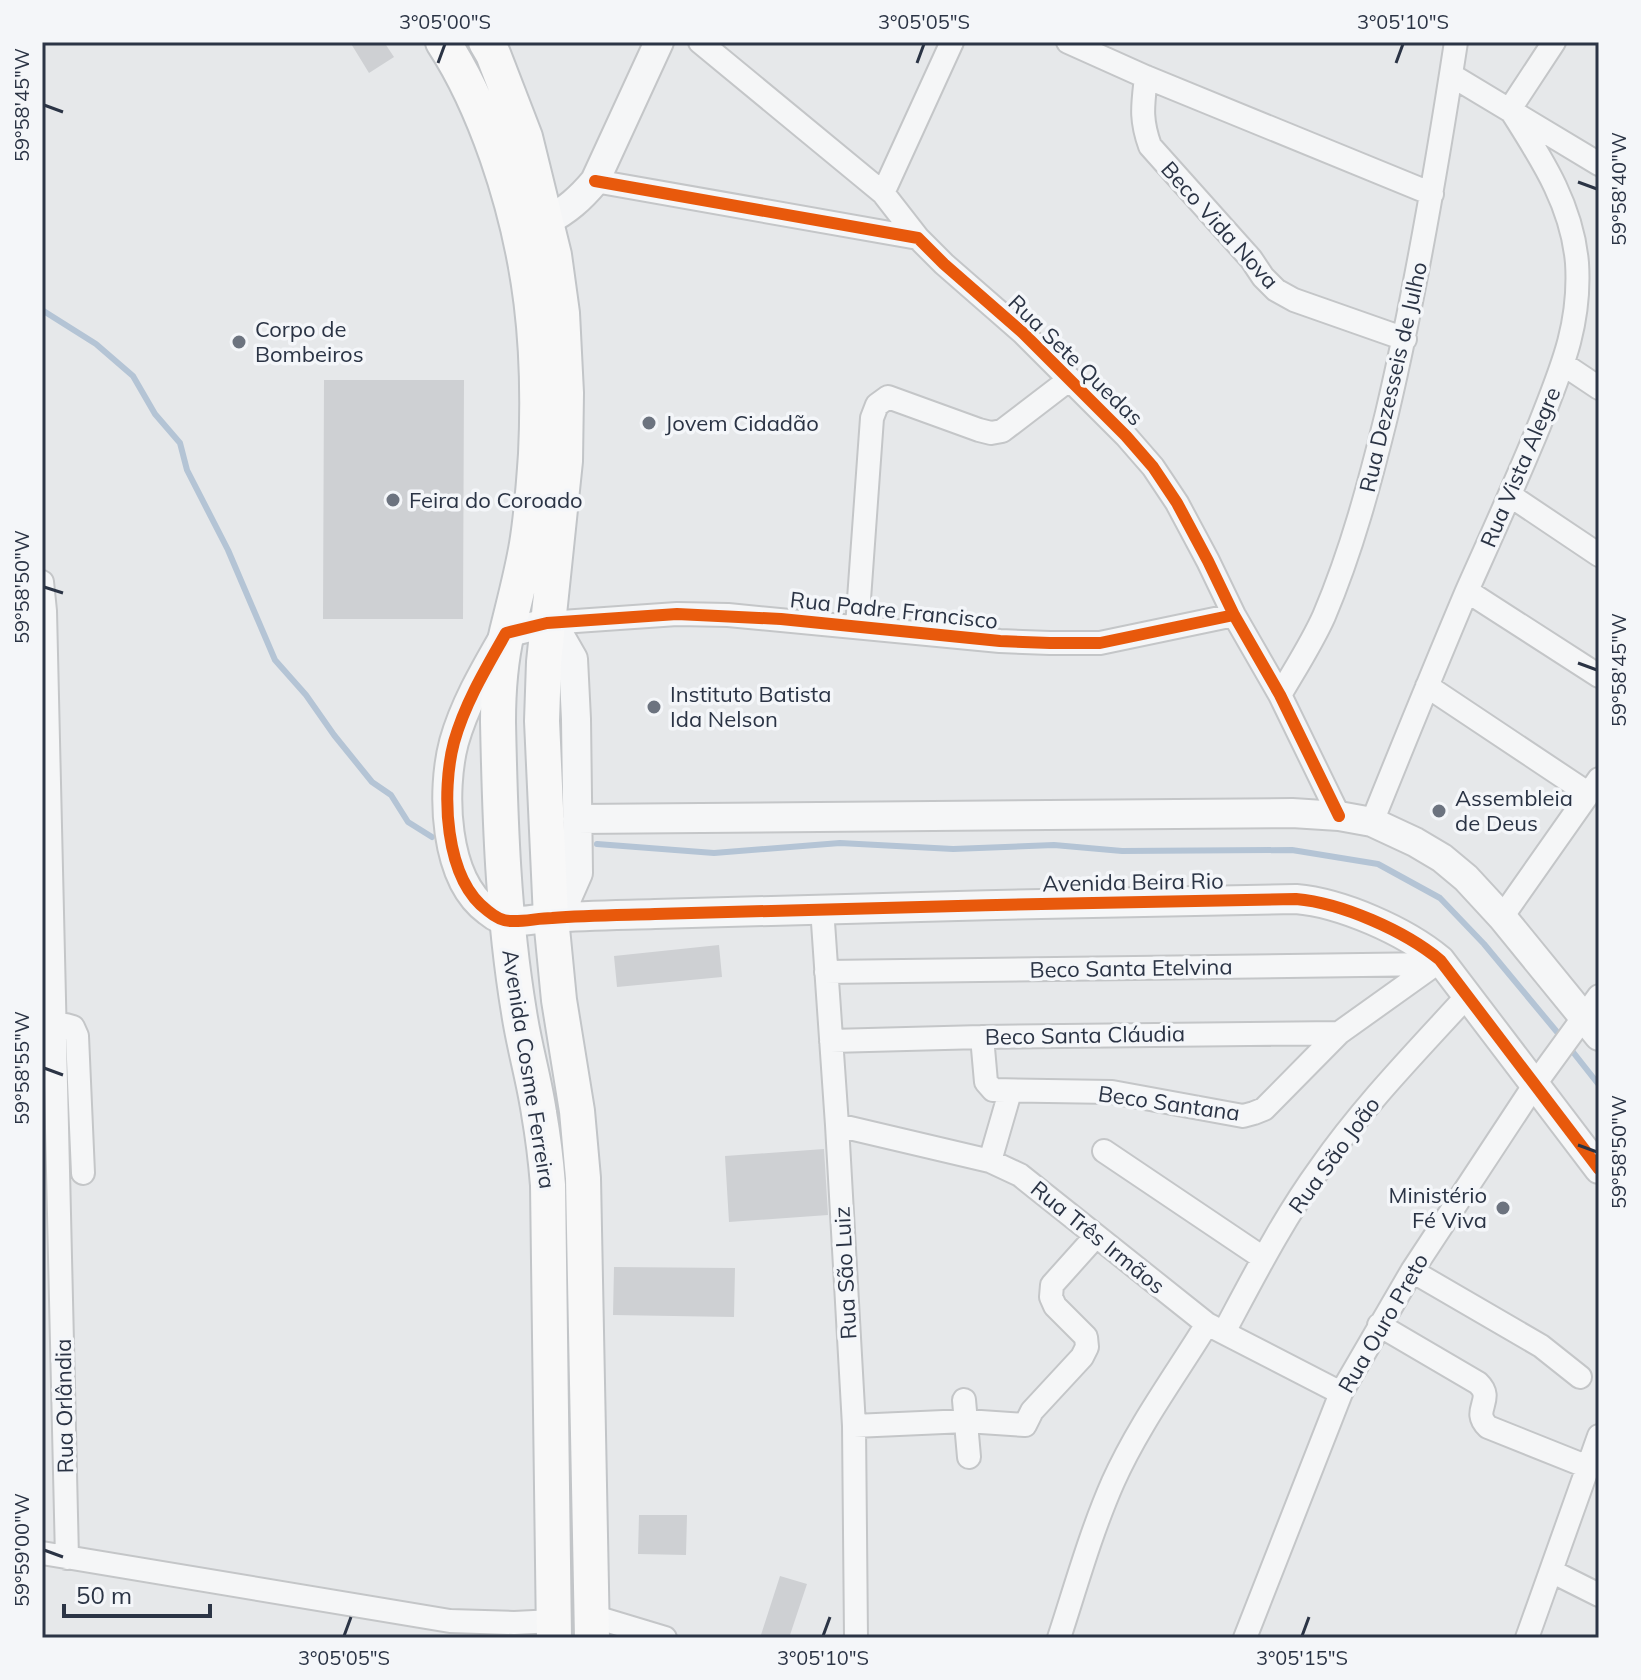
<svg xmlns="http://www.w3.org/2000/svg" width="1641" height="1680" font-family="Mulish,sans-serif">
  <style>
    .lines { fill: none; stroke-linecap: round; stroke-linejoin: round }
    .stream { stroke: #b4c4d5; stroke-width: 6 }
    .building { fill: #ced0d3 }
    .minor-casing { stroke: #c4c6c8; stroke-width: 26 }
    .tertiary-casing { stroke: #c4c6c8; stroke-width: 32 }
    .primary-casing { stroke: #c2c5c8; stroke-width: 38 }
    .minor { stroke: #f5f6f7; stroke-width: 22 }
    .tertiary { stroke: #f5f6f7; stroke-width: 28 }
    .primary { stroke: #f8f8f8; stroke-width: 34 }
    .cycleway-casing { stroke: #f4f6f9; stroke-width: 17 }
    .cycleway { stroke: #e8590c; stroke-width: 12 }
    .ticks { fill: none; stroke: #2b3445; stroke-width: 3 }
    .poi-dot { fill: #6c737f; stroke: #f4f6f9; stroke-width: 3 }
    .labels { text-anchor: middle; stroke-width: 7; stroke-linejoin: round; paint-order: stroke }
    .street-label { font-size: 22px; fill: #2b3445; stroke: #f4f6f9 }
    .poi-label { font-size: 22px; fill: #2b3445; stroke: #f4f6f9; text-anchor: start }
    .neatline { fill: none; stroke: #2b3445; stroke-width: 3 }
    .ticks-label { font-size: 20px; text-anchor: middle; fill: #2b3445 }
  </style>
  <rect width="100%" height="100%" fill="#e6e8ea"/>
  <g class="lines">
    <!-- stream -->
    <path class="stream" d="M42 310 96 344 133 376 155 414 180 443 187 470 228 550 275 660 306 695 334 735 372 782 391 795 408 822 432 837
      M597 844 714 853 840 843 953 849 1054 845 1122 851 1292 850 1378 864 1440 898 1484 944 1562 1038
      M1569 1047 1599 1085"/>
  </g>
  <!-- building -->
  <path class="building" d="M350 42H384L394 57 369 73Z
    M324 380H464L463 619H323Z
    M719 945 722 977 617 987 614 956Z
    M824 1149 828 1215 729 1222 725 1156Z
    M614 1267 735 1268 734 1317 613 1315Z
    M639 1515H687L686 1555 638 1554Z
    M780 1576 807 1584 789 1638H760Z"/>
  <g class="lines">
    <!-- minor casing -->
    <g class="minor-casing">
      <path id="minor" d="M700 42 883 193
        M1068 42 1146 77 1432 194
        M1451 75 1599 164
        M1146 77C1143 105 1140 118 1150 146L1251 259 1263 277 1276 290 1294 300 1405 339
        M595 181 918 238 944 264 1023 333 1126 436 1153 467 1177 503 1208 561 1234 615 1280 695 1339 816
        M918 238 883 193 952 42
        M1563 364 1599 388
        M1511 496 1599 555
        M42 582 45 611 67 1558
        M1467 591 1599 676
        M547 623 677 614 728 615 1000 641 1050 643H1100L1234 615
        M857 627 872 418 877 405 888 397 979 430 991 433 1002 431 1070 379
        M1427 686 1589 794
        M1280 695C1295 669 1312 643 1324 616 1352 550 1370 482 1387 413 1416 290 1437 166 1456 42
        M1372 822C1403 745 1434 669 1466 593 1491 537 1516 482 1539 426 1561 370 1581 325 1577 263 1572 204 1541 158 1510 109L1554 42
        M822 908 837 1125 854 1426 856 1638
        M1502 917 1599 779
        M826 972 1435 964
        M54 1026 66 1025 73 1027 77 1036 83 1173
        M982 1037 986 1082 993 1090 1112 1092 1243 1116 1254 1113 1264 1109 1339 1033 1437 963
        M831 1041 982 1037 1339 1033
        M837 1125 990 1161 1020 1175 1207 1324 1341 1393
        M1104 1151 1263 1258
        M990 1161 1010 1092
        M1412 1271 1541 1346 1580 1377
        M1379 1325 1478 1383C1496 1400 1470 1410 1488 1427L1588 1467
        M1224 1332C1254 1276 1283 1219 1320 1168 1363 1106 1417 1051 1468 995
        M964 1400 969 1457
        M854 1426 966 1421 1025 1425 1032 1411 1082 1357 1087 1347 1086 1337 1055 1306 1051 1297 1052 1285 1095 1237
        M42 1553 450 1621 514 1623 554 1621
        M1551 1571 1599 1595
        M592 1616 665 1638
        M1059 1638C1076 1586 1091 1532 1113 1482 1138 1426 1175 1376 1207 1324
        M1245 1638 1341 1393 1412 1271 1535 1084 1599 996
        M1527 1638 1599 1436"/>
    </g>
    <!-- tertiary casing -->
    <g class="tertiary-casing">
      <path id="tertiary" d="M547 221C567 210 580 199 595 181L659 42
        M577 819 1292 813 1339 816 1372 822 1415 842 1442 858 1466 878 1502 917 1599 1036
        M551 918 567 898 578 873 576 719 573 659 561 638 547 623 506 633C486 668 465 703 454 742 441 791 444 879 488 911 494 916 503 921 510 921 524 922 538 918 552 918 586 915 621 915 655 914 869 907 1082 903 1296 899 1342 903 1405 931 1440 960L1599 1169"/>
    </g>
    <!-- primary casing -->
    <g class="primary-casing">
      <path id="primary" d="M443 42C466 77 483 116 497 156 532 257 541 347 536 454 534 484 532 514 527 544 522 574 514 603 507 632 500 662 498 692 498 722 500 819 503 916 519 1012 524 1046 534 1079 539 1113 543 1136 546 1160 548 1185L554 1638
        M486 42 493 54 525 137 554 255 562 313 566 393 565 461 544 662 542 721 551 918 559 1000 577 1111 583 1178 592 1638"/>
    </g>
    <!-- minor -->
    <use href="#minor" class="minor"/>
    <!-- tertiary -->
    <use href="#tertiary" class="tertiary"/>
    <!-- primary -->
    <use href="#primary" class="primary"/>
    <!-- cycleway casing -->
    <g class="cycleway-casing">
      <path id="cycleway" d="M595 181 918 238 944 264 1023 333 1126 436 1153 467 1177 503 1208 561 1234 615 1280 695 1339 816
        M1234 615 1100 643H1050L1000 641 781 619 677 614 547 623 506 633C486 668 465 703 454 742 441 791 444 879 488 911 494 916 503 921 510 921 524 922 538 918 552 918 586 915 621 915 655 914 869 907 1082 903 1296 899 1342 903 1405 931 1440 960L1599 1169"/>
    </g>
    <!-- cycleway -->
    <use href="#cycleway" class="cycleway"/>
  </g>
  <!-- ticks -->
  <path class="ticks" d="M438 63 445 44M917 63 924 44M1396 63 1403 44M44 105 63 112M1578 182 1597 189M44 587 63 593M1578 663 1597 670M44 1068 63 1075M1578 1145 1597 1152M44 1550 63 1557M344 1636 351 1617M823 1636 830 1617M1302 1636 1309 1617"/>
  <!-- markers -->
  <g class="poi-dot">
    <circle cx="239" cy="342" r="8"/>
    <circle cx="649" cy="423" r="8"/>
    <circle cx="393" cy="500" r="8"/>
    <circle cx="654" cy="707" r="8"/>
    <circle cx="1439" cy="811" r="8"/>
    <circle cx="1503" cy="1208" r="8"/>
  </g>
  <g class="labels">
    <!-- street labels -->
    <g class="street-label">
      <text transform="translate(1220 225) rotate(48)" y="8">Beco Vida Nova</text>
      <text transform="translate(1076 360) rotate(44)" y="8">Rua Sete Quedas</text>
      <text transform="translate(1393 377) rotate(-77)" y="8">Rua Dezesseis de Julho</text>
      <text transform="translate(1520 467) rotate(-67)" y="8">Rua Vista Alegre</text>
      <text transform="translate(894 610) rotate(6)" y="8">Rua Padre Francisco</text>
      <text transform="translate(1133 882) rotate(-1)" y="8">Avenida Beira Rio</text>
      <text transform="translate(1131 968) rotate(-1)" y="8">Beco Santa Etelvina</text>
      <text transform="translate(1085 1035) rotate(-1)" y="8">Beco Santa Cláudia</text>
      <text transform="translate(529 1069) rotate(81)" y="8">Avenida Cosme Ferreira</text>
      <text transform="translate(1169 1103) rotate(8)" y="8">Beco Santana</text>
      <text transform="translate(1334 1155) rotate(-54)" y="8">Rua São João</text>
      <text transform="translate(1098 1237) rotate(39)" y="8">Rua Três Irmãos</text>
      <text transform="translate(845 1273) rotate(-93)" y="8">Rua São Luiz</text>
      <text transform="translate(1383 1323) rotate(-60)" y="8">Rua Ouro Preto</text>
      <text transform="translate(64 1406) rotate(-91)" y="8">Rua Orlândia</text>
    </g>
    <!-- poi labels -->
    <g class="poi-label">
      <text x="255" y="337">Corpo de<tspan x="255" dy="25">Bombeiros</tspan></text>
      <text x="665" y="431">Jovem Cidadão</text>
      <text x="409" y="508">Feira do Coroado</text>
      <text x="670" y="702">Instituto Batista<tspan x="670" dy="25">Ida Nelson</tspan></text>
      <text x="1455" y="806">Assembleia<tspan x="1455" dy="25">de Deus</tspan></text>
      <text x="1487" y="1203" text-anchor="end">Ministério<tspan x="1487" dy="25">Fé Viva</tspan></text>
    </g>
  </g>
  <!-- border -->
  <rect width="1641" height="1680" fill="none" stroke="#f4f6f9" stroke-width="88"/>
  <!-- scale -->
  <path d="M64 1604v12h146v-12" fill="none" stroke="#2b3445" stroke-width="4"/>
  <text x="76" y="1604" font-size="24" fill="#2b3445" stroke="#f4f6f9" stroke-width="6" paint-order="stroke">50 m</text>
  <rect x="44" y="44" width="1553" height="1592" class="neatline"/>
  <g class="ticks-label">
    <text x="445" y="29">3°05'00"S</text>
    <text x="924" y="29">3°05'05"S</text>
    <text x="1403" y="29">3°05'10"S</text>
    <text transform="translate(22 105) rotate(-90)" y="7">59°58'45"W</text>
    <text transform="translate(1619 189) rotate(-90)" y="7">59°58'40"W</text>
    <text transform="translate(22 587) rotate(-90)" y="7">59°58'50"W</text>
    <text transform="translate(1619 670) rotate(-90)" y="7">59°58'45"W</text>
    <text transform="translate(22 1068) rotate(-90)" y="7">59°58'55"W</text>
    <text transform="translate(1619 1152) rotate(-90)" y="7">59°58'50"W</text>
    <text transform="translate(22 1550) rotate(-90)" y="7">59°59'00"W</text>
    <text x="344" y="1665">3°05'05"S</text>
    <text x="823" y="1665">3°05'10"S</text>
    <text x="1302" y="1665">3°05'15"S</text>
  </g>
</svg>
